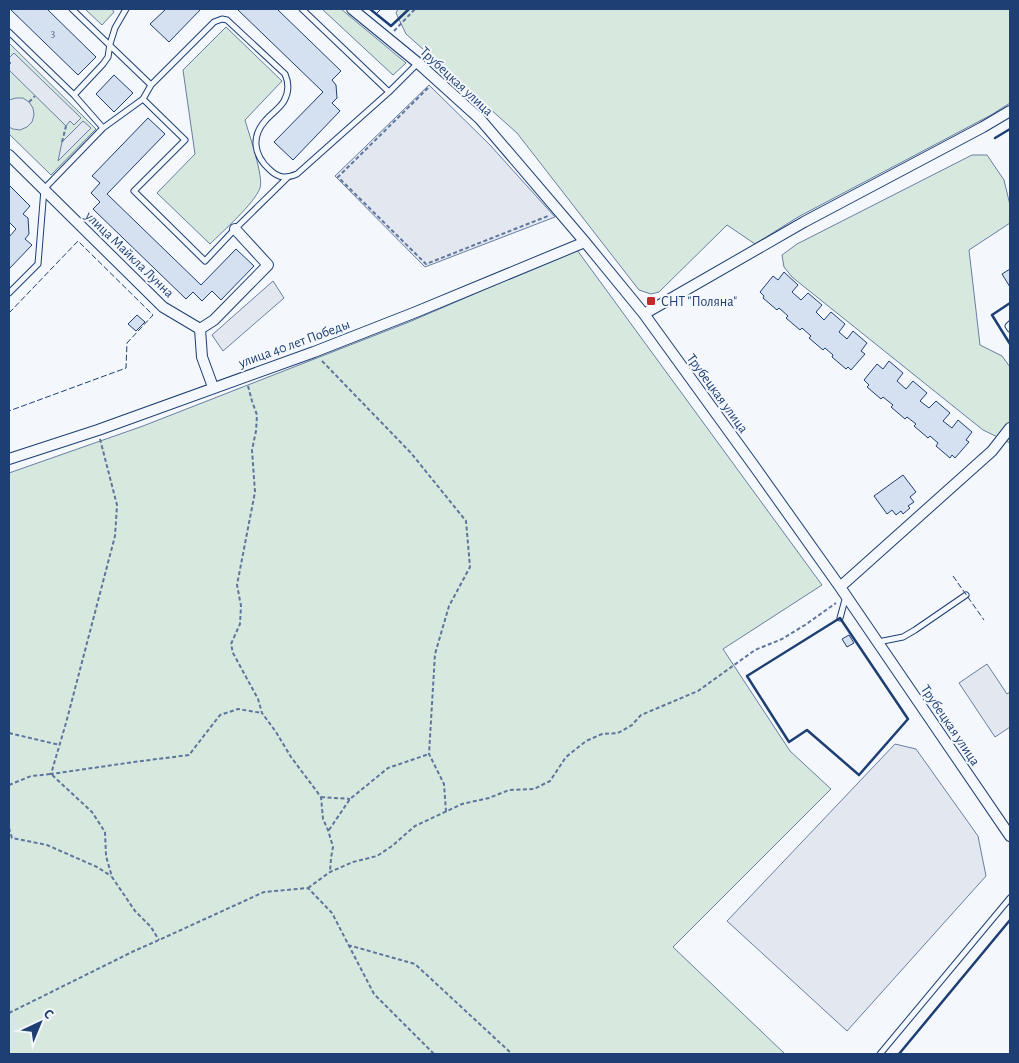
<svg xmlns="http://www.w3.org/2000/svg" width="1019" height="1063" font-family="'Alegreya Sans',sans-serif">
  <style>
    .green { fill: #d7e8df; stroke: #687fa3 }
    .parking { fill: #e3e8f0; stroke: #687fa3 }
    .building { fill: #d5e0f0; stroke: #1d3f73 }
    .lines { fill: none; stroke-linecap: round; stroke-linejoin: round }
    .service-casing { stroke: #1d3f73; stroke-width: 7 }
    .minor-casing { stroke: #1d3f73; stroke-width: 12 }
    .path { stroke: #5e769c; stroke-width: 2; stroke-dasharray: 4 2.5; stroke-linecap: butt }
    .service { stroke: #f4f7fb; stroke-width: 5 }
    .minor { stroke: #f4f7fb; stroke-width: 10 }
    .fence { stroke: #1d3f73; stroke-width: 1; stroke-dasharray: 6 2.5; stroke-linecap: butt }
    .wall { stroke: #1d3f73; stroke-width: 2.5 }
    .poi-dot { fill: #c62828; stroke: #f4f7fb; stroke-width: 2 }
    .labels { text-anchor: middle; stroke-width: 4; stroke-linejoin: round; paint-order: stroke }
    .number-label { font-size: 11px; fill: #4b6792 }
    .street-label { font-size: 14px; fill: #1d3f73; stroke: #f4f7fb }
    .poi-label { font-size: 14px; fill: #1d3f73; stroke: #f4f7fb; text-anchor: start }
  </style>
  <rect width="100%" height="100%" fill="#f4f7fb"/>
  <!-- green -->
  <path class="green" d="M85 9H112L114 12 102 25Z
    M322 9H341L406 63 393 75Z
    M398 9H1010V103L991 115 798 217 755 244 727 225 659 292 651 294 639 290 517 133 406 34 396 13Z
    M226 27 282 81 245 120C249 134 264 177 260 188 254 204 223 231 210 244L157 193 195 154 183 70Z
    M9 43 96 129 51 175 9 134Z
    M972 155H987L1004 180 1010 205V223L969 250 980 345 1002 356 1010 367V443L983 430 792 277 784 267 782 255 797 244Z
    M577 250 822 585 723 649 790 751 831 789 673 947 785 1054H9V473L143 426 409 322Z"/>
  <!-- parking -->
  <path class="parking" d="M14 53 81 118 74 125 70 121 66 126 9 70V65L11 63 9 61V58Z
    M429 85 490 145 555 217 425 267 335 176Z
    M16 98H23L29 102 33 108 34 115 32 122 27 127 20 130 13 129 9 127V100Z
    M83 121 91 128 58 161 62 142Z
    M273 281 284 298 223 351 212 335Z
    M987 664 1007 694 1010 692V727L995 737 959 683Z
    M895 744 916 749 978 836 986 876 847 1031 727 921Z"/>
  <!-- building -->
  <path class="building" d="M10 9H47L96 57 78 75Z
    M166 9H201L169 42 150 24Z
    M237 9H277L341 71 332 80 336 85 337 98 332 103 340 111 293 160 274 142 323 92Z
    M114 75 133 93 114 112 96 94Z
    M148 118 165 134 107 194 201 285 236 249 254 266 221 300 212 291 202 301 193 292 186 299 93 209 100 202 91 193 100 183 92 176Z
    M9 185 30 206 23 214 28 218 29 234 25 239 32 245 9 269V237L16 229 9 222Z
    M1010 269V287L1002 274Z
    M784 272 798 285 792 292 801 300 808 293 822 305 816 312 824 320 831 312 845 324 839 332 847 339 853 331 867 343 861 351 865 354 851 370 848 367 846 369 832 357 833 355 825 348 823 350 809 338 811 336 802 328 800 330 786 318 788 316 779 308 777 310 763 298 764 296 760 292 773 276 778 280Z
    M137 315 145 322 136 331 128 324Z
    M889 361 903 373 897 381 906 389 913 381 927 393 920 401 929 408 936 401 950 413 943 421 952 428 958 420 972 432 966 440 969 442 955 458 952 455 950 458 936 446 938 443 930 436 928 438 914 426 916 424 907 417 905 419 891 407 893 405 883 397 881 399 867 387 869 385 864 380 877 364 883 369Z
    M903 475 916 492 910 497 914 502 908 506 910 508 903 514 901 511 896 515 892 510 887 514 874 496Z
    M849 635 854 643 847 647 842 639Z"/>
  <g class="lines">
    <!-- service casing -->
    <g class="service-casing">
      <path id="service" d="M72 9 151 85
        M302 9 389 92
        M9 32 74 95 103 128
        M74 95 103 64 108 57 110 44 115 28 126 9
        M143 99 185 140 134 191 205 261 235 229 288 177
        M9 293 38 264 44 189 103 128 143 99 151 85 214 22 222 19 227 20 285 74C289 83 289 92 284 101 280 108 271 114 265 121 251 137 254 155 269 169 278 178 285 179 297 174L389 92 418 63
        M1010 324 1008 326 1010 329
        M840 618 846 596
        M878 642 903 637 915 630 966 595
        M880 1054 1010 898"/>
    </g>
    <!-- minor casing -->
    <g class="minor-casing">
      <path id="minor" d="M352 9 418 63 480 119 585 242 644 314 757 470 840 587 1010 836
        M9 155 163 307 200 329 214 320 268 265 235 229
        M644 314 804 222 983 127 1010 111
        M200 329 202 357 213 387
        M9 459 98 430 314 352 416 312 585 242
        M840 587 992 451 1010 428"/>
    </g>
    <!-- path -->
    <path class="path" d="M394 31 415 9
      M428 88 338 177 426 264 548 216
      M29 102 35 96
      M62 142 66 126
      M322 361 411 453 466 521 470 567 449 606 435 654 429 754 444 784 446 812
      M248 386 252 401 257 415 256 431 252 450 255 492 237 585 241 606 240 624 231 644 233 653 258 699 262 713 276 732 291 757 321 797 323 819 328 830 333 847 331 858 330 872
      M100 439 117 505 115 536 66 723 51 774 134 762 189 755 220 715 238 709 262 713
      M9 733 60 745
      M9 785 31 776 51 774 92 812 105 832 106 856 112 877 135 911 151 927 159 940
      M321 797 350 799
      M9 828 12 838 47 845 97 867 111 876
      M329 830 350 799 388 768 429 754
      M308 888 330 872 353 862 377 856 392 846 415 826 462 804 489 798 509 790 534 789 550 781 566 757 586 741 602 734 618 733 632 725 641 715 698 691 755 650 782 639 805 625 836 603
      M348 945 415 964 512 1054
      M9 1013 134 951 159 940 264 892 308 888 332 913 374 994 434 1054"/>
    <!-- service -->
    <use href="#service" class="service"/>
    <!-- minor -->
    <use href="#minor" class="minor"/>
    <!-- fence -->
    <path class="fence" d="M370 9 376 14 381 9
      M9 313 78 241 153 315 127 343 126 368 9 411
      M953 576 984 620"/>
    <!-- wall -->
    <path class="wall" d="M370 9 391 26 409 9
      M995 138 1010 129
      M1010 303 992 315 1010 344
      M840 618 908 719 859 775 807 730 789 742 747 676Z
      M899 1054 1010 920"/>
  </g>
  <!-- markers -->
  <rect class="poi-dot" x="646" y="296" width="10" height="10" rx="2.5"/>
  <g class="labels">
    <!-- number labels -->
    <g class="number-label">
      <text x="53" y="37">3</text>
    </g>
    <!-- street labels -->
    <g class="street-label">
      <text transform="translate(457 81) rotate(43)" y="5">Трубецкая улица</text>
      <text transform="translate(130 254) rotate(44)" y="5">улица Майкла Лунна</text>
      <text transform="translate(294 343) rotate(-20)" y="5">улица 40 лет Победы</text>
      <text transform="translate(718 393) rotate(54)" y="5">Трубецкая улица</text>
      <text transform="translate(951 725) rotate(56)" y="5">Трубецкая улица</text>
    </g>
    <!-- poi labels -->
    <g class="poi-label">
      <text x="661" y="306">СНТ "Поляна"</text>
    </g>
  </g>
  <!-- border -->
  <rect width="1019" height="1063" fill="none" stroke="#1d3f73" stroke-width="20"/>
  <!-- north arrow -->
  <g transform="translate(40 1023) rotate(44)" stroke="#f4f7fb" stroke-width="4" paint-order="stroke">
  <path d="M0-4L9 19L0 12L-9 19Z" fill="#1d3f73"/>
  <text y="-8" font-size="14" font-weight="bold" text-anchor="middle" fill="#1d3f73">С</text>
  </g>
</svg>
